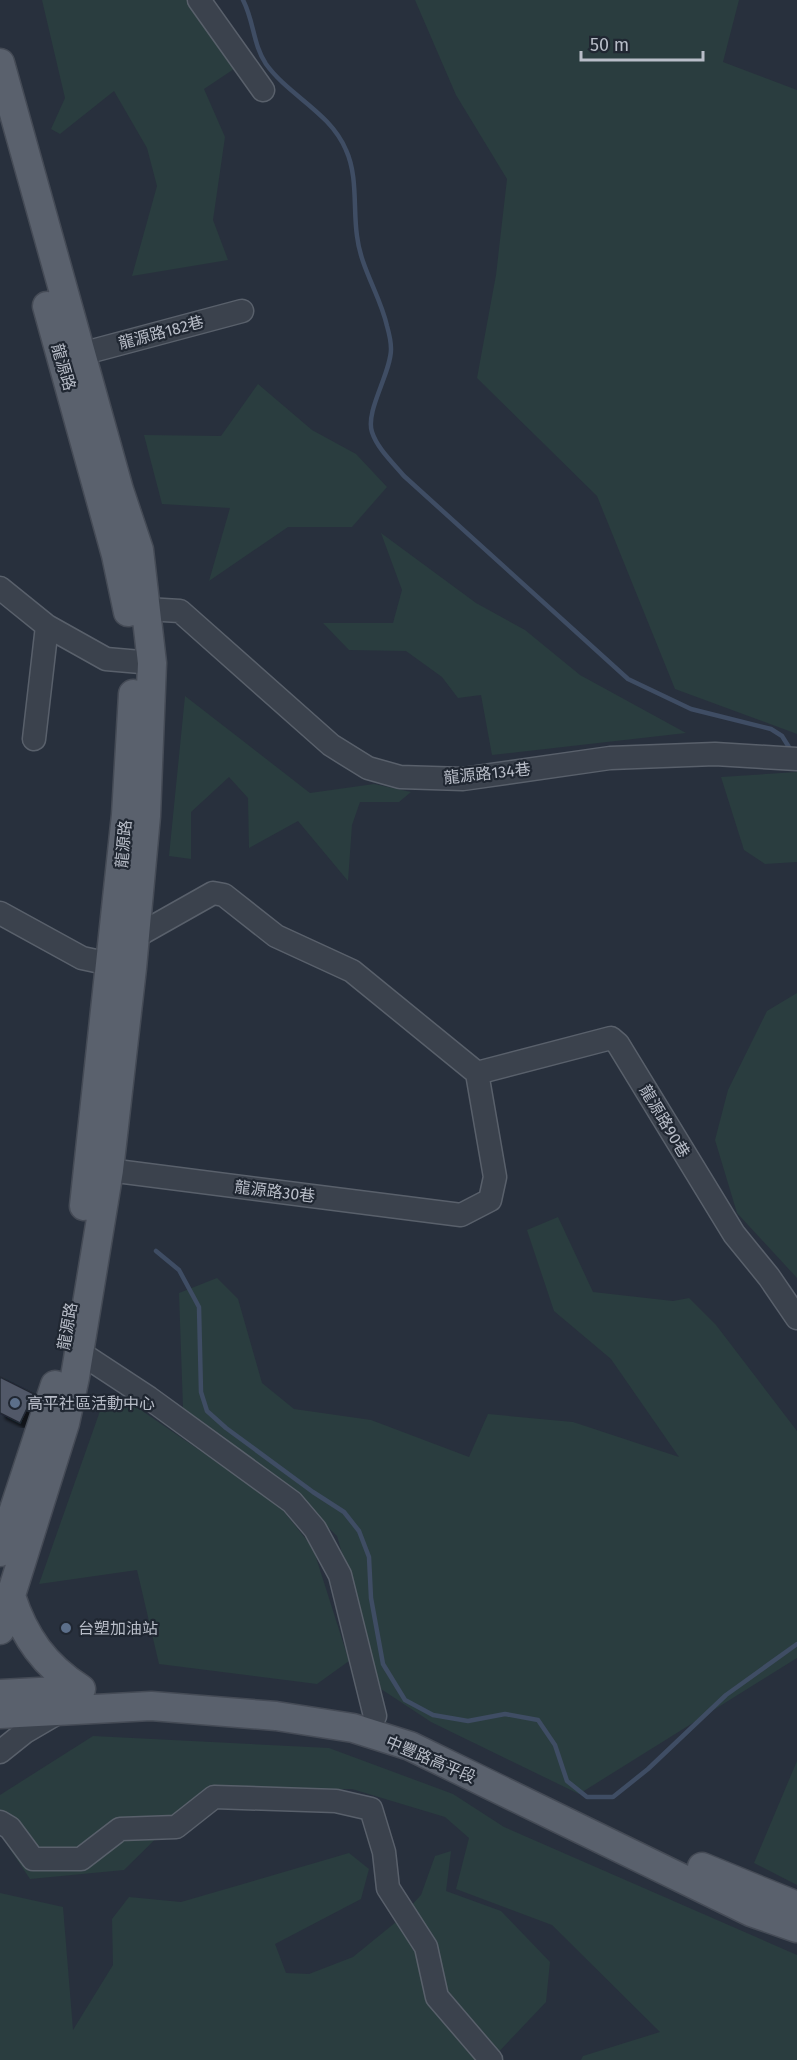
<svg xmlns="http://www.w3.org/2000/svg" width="797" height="2060" font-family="'Fira Sans','Noto Sans TC',sans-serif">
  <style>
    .green { fill: #2a3d3f }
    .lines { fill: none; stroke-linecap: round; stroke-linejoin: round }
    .stream { stroke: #3f4d64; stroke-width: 4.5 }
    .building { fill: #515968; stroke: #222934; stroke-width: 1.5; filter: url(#shadow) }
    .minor-casing { stroke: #59606b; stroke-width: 25 }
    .major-casing { stroke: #454b56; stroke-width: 31 }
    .minor { stroke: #3b424d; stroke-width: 22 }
    .major { stroke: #5a616d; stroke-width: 28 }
    .service-dot { fill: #5c6f8a; stroke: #202732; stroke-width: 2 }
    .labels { text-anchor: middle; stroke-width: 4.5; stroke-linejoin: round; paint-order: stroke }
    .street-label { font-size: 16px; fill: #b8bdc8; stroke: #202732 }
    .poi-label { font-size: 16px; fill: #b8bdc8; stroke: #202732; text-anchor: start }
  </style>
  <defs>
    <filter id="shadow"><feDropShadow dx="5.5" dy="5.5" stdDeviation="1.5" flood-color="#0009"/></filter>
  </defs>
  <rect width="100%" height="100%" fill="#28303d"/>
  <!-- green -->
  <path class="green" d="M42 0H212L237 67 204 89 225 137 213 220 228 260 132 276 157 186 147 148 114 91 60 134 51 129 65 98Z
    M415 0H739L723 62 797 90V734L675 689 597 496 477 378 496 275 507 179 456 95Z
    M258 384 312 430 356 454 387 487 352 527H288L209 581 230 508 162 504 144 435 221 436Z
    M381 533 476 603 525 630 580 675 686 733 492 755 481 695 458 698 442 677 406 651 349 650 323 623H393L402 590Z
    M185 696 310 793 374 784 411 792 399 802H360L352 825 348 881 298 821 249 848 248 798 229 777 191 812V859L169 856Z
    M797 772V862L765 864 744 850 721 777Z
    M797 993V1278L737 1213 715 1140 728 1090 767 1011Z
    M558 1217 593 1292 673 1301 689 1298 716 1325 797 1431V1658L579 1794 431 1722 381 1689 337 1536 297 1497 224 1437 183 1408 179 1293 217 1278 238 1299 262 1383 294 1409 371 1420 469 1457 488 1414 573 1422 679 1457 611 1359 554 1311 527 1230Z
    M122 1397 278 1504 313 1548 349 1661 317 1684 159 1664 137 1570 39 1584 100 1411Z
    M93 1736 329 1748 453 1794 504 1827 797 1955V2060H581L583 2056 660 2032 552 1925 456 1889 469 1838 445 1817 352 1789 204 1791 124 1870 30 1879 0 1834V1795Z
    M797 1761V1885L754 1863Z
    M451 1851 446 1891 501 1911 550 1962 546 2002 491 2060H0V1893L63 1907 73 2030 113 1965 112 1919 129 1897 181 1902 349 1853 369 1869 361 1899 275 1944 286 1973 309 1974 353 1957 396 1922 421 1895 435 1856Z"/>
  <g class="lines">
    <!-- stream -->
    <path class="stream" d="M243 0C254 21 253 45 266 64 289 96 330 112 346 150 358 176 353 209 357 236 361 269 380 295 387 326 389 333 391 342 391 349 391 373 365 411 372 432 377 448 393 463 404 476L628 679 691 709 771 729 782 736 792 752
      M156 1251 179 1270 199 1307 201 1392 207 1411 226 1428 313 1492 344 1512 359 1531 369 1557 371 1598 383 1664 405 1700 433 1715 468 1721 505 1714 538 1720 555 1745 567 1781 587 1797H613L648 1769 726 1695 797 1644"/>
  </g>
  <!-- building -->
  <path class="building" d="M0 1377 34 1394 20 1423 0 1413Z"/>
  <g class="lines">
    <!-- minor casing -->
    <g class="minor-casing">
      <path id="minor" d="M199 0 263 90
        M81 354 242 311
        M0 588 47 626 106 659 152 663
        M129 611 146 609 180 611 331 745 368 768 400 777 463 779 610 758 715 754 797 759
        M34 739 47 626
        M0 913 82 958 124 967
        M477 1073 611 1038 618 1044 734 1234 769 1277 797 1318
        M93 1168 461 1215 490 1200 495 1177 477 1073 352 971 276 936 224 895 213 893 135 937
        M79 1352 149 1398 292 1502 315 1529 340 1575 375 1716
        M0 1752 25 1732 61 1711
        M0 1822 10 1828 33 1859H81L120 1829 176 1827 214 1797 336 1801 371 1809 384 1852 388 1888 426 1947 437 1997 491 2060"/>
    </g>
    <!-- major casing -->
    <g class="major-casing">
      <path id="major" d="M0 63 119 490 139 550 152 663 146 816 132 968 109 1170 75 1377 65 1423 0 1630
        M47 306 116 555 128 612
        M84 1206 126 815 133 694
        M0 1552 55 1385
        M11 1596C24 1637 45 1666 81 1689
        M0 1694 77 1690
        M0 1714 151 1706 276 1716 353 1728 410 1746 751 1912 797 1928
        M702 1867 797 1906"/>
    </g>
    <!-- minor -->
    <use href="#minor" class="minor"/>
    <!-- major -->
    <use href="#major" class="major"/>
  </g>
  <!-- markers -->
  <g class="service-dot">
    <circle cx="15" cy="1403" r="6"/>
    <circle cx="66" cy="1628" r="6"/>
  </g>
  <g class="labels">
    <!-- street labels -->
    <g class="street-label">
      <text transform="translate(161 332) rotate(-15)" y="6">龍源路182巷</text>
      <text transform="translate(64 367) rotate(74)" y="6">龍源路</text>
      <text transform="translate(487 773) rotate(-6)" y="6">龍源路134巷</text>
      <text transform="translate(123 844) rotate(-85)" y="6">龍源路</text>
      <text transform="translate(665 1121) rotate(59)" y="6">龍源路90巷</text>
      <text transform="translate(275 1191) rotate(7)" y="6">龍源路30巷</text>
      <text transform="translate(67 1326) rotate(-80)" y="6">龍源路</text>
      <text transform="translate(431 1759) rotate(23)" y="6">中豐路高平段</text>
    </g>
    <!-- poi labels -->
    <g class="poi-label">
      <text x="27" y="1409">高平社區活動中心</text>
      <text x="78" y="1634">台塑加油站</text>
    </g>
  </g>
  <!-- scale -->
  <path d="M581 51v9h122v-9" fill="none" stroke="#b8bdc8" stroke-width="3"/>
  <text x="590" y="51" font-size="18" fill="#b8bdc8" stroke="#202732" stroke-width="4.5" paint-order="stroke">50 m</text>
</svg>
